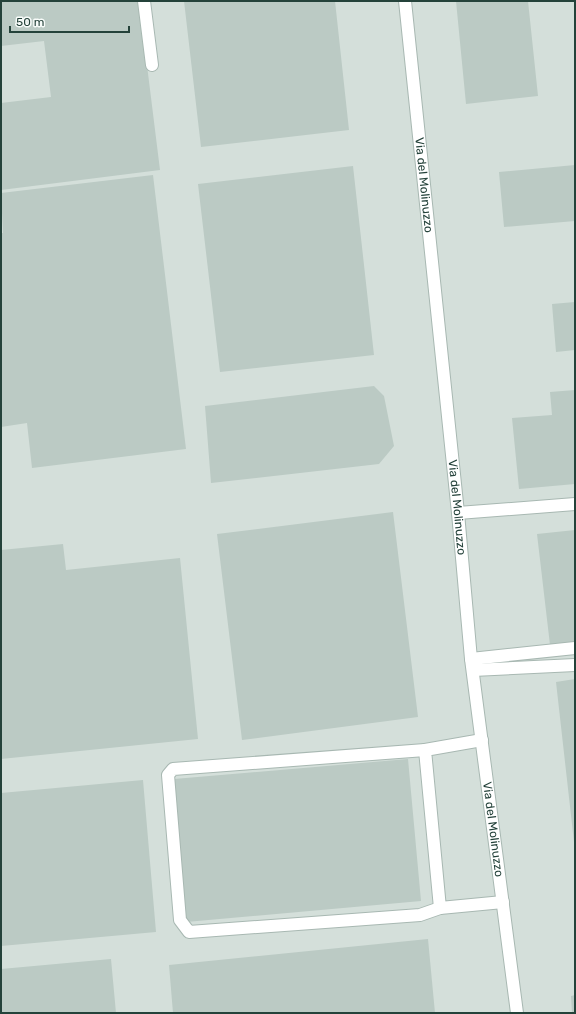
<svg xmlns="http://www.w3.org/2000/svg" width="576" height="1014" font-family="Rubik,sans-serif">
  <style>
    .built { fill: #d4dfda }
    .building { fill: #bbcac4 }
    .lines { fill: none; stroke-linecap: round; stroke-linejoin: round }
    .minor-casing { stroke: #a8b8b2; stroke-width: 14 }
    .minor { stroke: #fff; stroke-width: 12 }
    .labels { text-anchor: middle; stroke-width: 3; stroke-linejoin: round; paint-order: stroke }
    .street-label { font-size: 12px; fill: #24423a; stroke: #f7fbf9 }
  </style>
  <rect width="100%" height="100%" fill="#e6efeb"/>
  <!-- built -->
  <path class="built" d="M1 1H575V1013H1Z"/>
  <!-- building -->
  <path class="building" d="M1 1H139L160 170 1 190V103L51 97 44 41 1 46Z
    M184 1H335L349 130 201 147Z
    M456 1H528L538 96 466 104Z
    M575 165V221L504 227 499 172Z
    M353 166 374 355 220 372 198 184Z
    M153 175 186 449 32 468 27 423 1 427V233H3L1 193Z
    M575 302V350L556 352 552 304Z
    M374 386 384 396 394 446 379 464 211 483 205 406Z
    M575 390V484L519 489 512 418 552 415 550 392Z
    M393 512 418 717 242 740 217 534Z
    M575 530V642L550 645 537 534Z
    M63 544 66 570 180 558 198 739 1 759V550Z
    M575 679V842H574L556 682Z
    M408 759 421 901 186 922 174 779Z
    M143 780 156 932 1 946V793Z
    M428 939 435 1013H173L169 965Z
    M111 959 116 1013H1V969Z
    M575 995V1013H572L571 996Z"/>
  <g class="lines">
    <!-- minor casing -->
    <g class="minor-casing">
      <g id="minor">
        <path d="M144 1 152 65"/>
        <path id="s1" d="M405 1 458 513 471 659 517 1013"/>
        <path d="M458 513 575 504"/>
        <path d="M471 659 575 648"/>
        <path d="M473 670 575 665"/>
        <path d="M482 740 425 750 440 908 503 902"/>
        <path d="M425 750 173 769 168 775 180 920 189 932 420 915 440 908"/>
      </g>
    </g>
    <!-- minor -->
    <use href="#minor" class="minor"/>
  </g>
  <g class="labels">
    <!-- street labels -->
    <g class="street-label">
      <text dy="4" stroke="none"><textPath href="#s1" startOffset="185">Via del Molinuzzo</textPath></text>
      <text dy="4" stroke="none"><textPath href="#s1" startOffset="509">Via del Molinuzzo</textPath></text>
      <text dy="4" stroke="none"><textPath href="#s1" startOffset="833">Via del Molinuzzo</textPath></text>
    </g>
  </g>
  <!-- border -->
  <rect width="576" height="1014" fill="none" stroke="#24423a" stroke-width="4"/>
  <!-- scale -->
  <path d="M10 26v6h119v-6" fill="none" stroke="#24423a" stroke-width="2"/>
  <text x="16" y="26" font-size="12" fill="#24423a" stroke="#f7fbf9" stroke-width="3" paint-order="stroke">50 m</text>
</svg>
